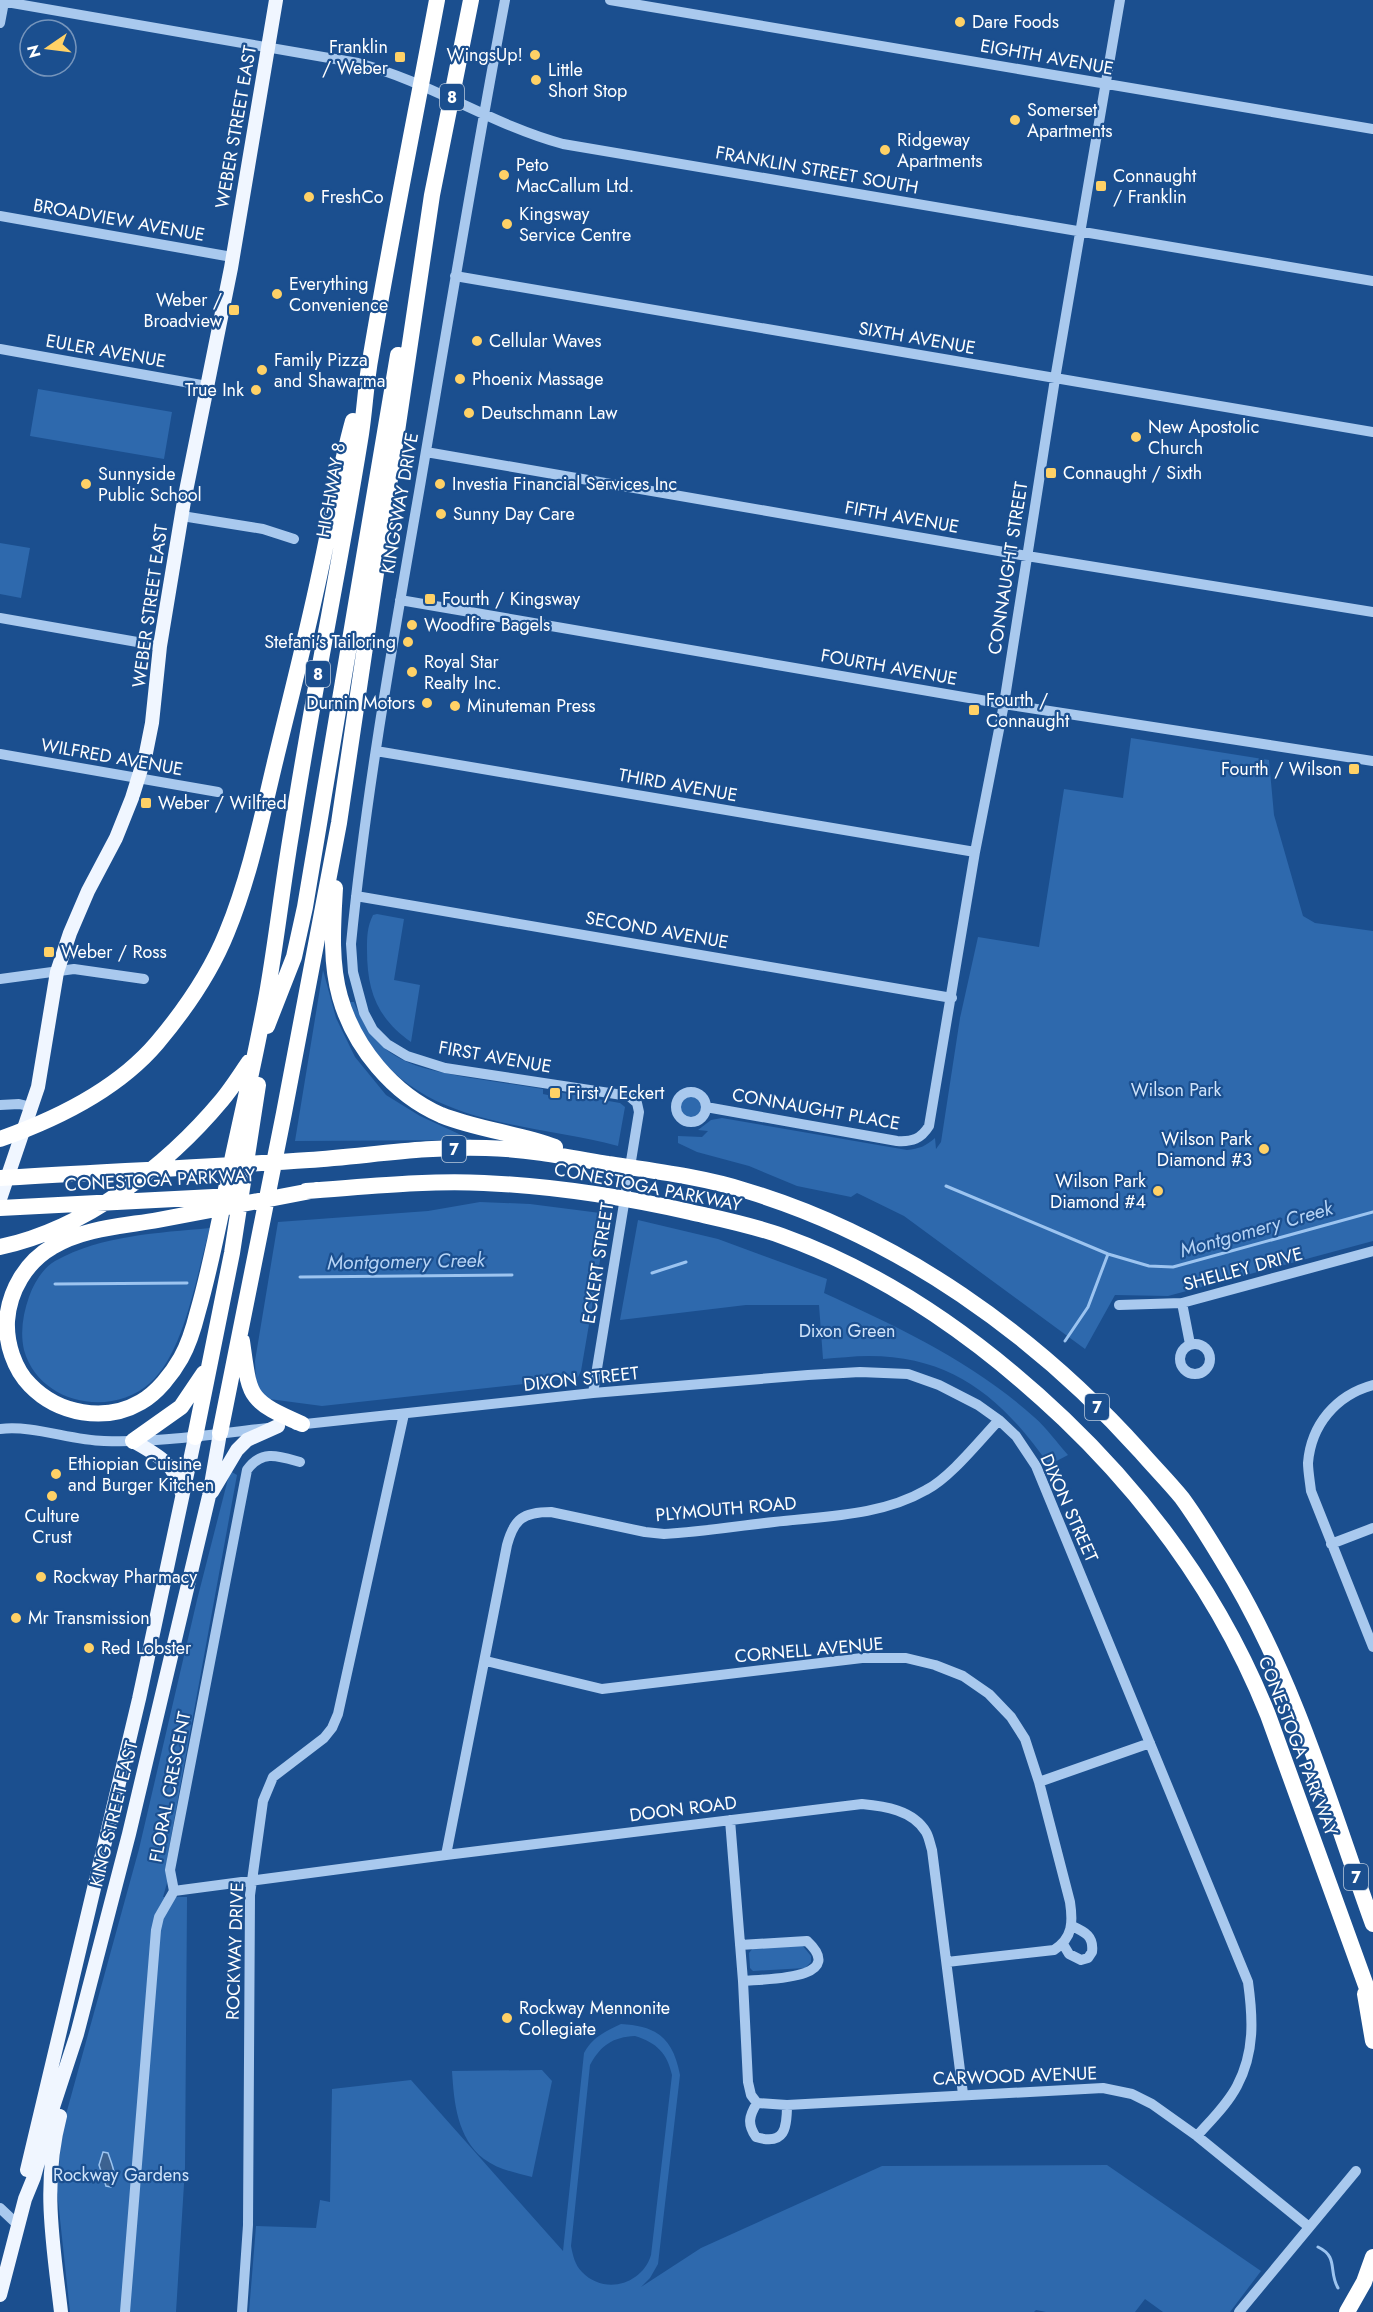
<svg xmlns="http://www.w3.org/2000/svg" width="1373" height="2312" font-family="Jost,sans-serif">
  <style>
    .green { fill: #2e69ad; fill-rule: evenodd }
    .water { fill: #3c6290; stroke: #9cc4f0; stroke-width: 1.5 }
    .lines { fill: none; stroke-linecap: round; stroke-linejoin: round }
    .stream { stroke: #9cc4f0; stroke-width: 3 }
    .minor { stroke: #a9c9ee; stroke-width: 10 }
    .major { stroke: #f0f6ff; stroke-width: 14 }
    .highway { stroke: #fff; stroke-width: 16 }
    .poi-dot { fill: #ffd166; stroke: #1b4f8f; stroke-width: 2 }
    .labels { text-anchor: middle; stroke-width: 4.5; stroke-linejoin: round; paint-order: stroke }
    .shield { fill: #1b4f8f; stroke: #bbcadd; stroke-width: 1.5 }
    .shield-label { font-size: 16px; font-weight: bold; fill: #fff }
    .poi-label { font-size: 18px; fill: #fff; stroke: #1b4f8f; text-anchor: start }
    .street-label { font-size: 18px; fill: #fff; stroke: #1b4f8f }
    .park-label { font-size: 18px; fill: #cfe3fa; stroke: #1b4f8f }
    .water-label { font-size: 20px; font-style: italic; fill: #b5d3f5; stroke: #1b4f8f }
  </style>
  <rect width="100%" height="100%" fill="#1b4f8f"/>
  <!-- green -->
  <path class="green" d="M38 389 172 412 164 459 30 436Z
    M0 543 30 548 21 598 0 594Z
    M1131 738 1269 760 1274 815 1303 916 1315 923 1373 931V1241L1168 1296 1115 1295 1085 1349 904 1216 857 1193 851 1197 797 1186 749 1166 697 1152 678 1143V1136L702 1137 708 1131 698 1130 711 1120 722 1118 907 1150C919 1149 926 1146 935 1138L936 1149 941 1142 960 1018 978 937 1039 947 1064 789 1123 798Z
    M377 914 404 919 394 980 420 985 411 1042C377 1018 367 991 367 950 367 937 367 927 373 915Z
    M323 970 336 1018 355 1057 386 1095 420 1116 472 1140 295 1141Z
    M350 1002H354C376 1059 411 1067 465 1077 491 1081 517 1085 543 1089V1094L557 1097 558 1092 620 1103 625 1107 618 1146C524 1121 417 1128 362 1032 357 1023 354 1012 350 1002Z
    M679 1107a12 12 0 1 1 24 0a12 12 0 1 1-24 0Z
    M480 1202 530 1204 608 1214 581 1371 578 1377 569 1379 322 1406 269 1399 261 1393 256 1383 255 1361 278 1222 428 1211Z
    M638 1220 718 1239 827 1279 824 1293C898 1327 973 1362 1034 1417 1047 1428 1057 1443 1068 1455L1049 1465C1003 1399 953 1356 869 1356 853 1356 838 1358 823 1359L819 1305H746L620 1320Z
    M210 1228C197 1272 185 1352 150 1383 111 1418 39 1404 24 1350 20 1332 23 1314 29 1297 34 1283 43 1268 55 1261 102 1235 158 1233 210 1228Z
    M230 1471 237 1475 167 1859V1883L163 1897H187V1901L185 2168 176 2312H70L57 2191 62 2129 139 1849 197 1600Z
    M802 1945 811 1956V1962L805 1968 753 1971 750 1968 749 1953 753 1948Z
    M621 2024C657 2026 673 2038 680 2075L658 2264 650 2278 641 2287 701 2248 882 2166 1107 2165 1261 2271 1230 2312H1163L1145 2299 1135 2312H1046L1036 2310 1034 2312H249L256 2226 316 2228 320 2200 330 2202 332 2089 411 2080 563 2251 584 2053C593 2037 604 2032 621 2024ZM635 2036C657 2043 667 2053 672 2075L651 2255C642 2285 604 2295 582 2272 575 2265 573 2256 571 2246L590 2065C601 2045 613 2037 635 2036Z
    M542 2070 552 2081 532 2177C516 2173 497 2169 484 2159 457 2138 454 2102 452 2071Z"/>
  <!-- water -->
  <path class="water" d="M103 2152 108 2153C112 2165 118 2176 111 2187L106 2186 99 2165Z"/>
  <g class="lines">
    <!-- stream -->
    <path class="stream" d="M946 1186 1108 1254 1149 1266 1173 1267 1373 1212
      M652 1273 686 1262
      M300 1277 512 1275
      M55 1284 187 1283
      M1065 1341 1088 1307 1108 1254
      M1318 2247C1339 2257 1328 2271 1338 2288"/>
    <!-- minor -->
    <path class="minor" d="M505 0C474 164 447 328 419 492 393 642 366 792 351 944L353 972 364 1013 373 1030 387 1044 407 1056 445 1068 629 1096 637 1103 639 1112 593 1393
      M610 0 1373 129
      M0 1 358 63C430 82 492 125 563 144L1373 281
      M0 23 4 2
      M0 216 232 257
      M455 276 1373 432
      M0 349 207 386
      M426 452 1027 556 1373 612
      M182 516 263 529 294 539
      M400 600 1004 704 1373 761
      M0 618 160 646
      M376 751 975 852
      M0 754 218 792
      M356 896 952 998
      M0 979 74 969 144 979
      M676 1107a15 15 0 1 1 30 0a15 15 0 1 1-30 0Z
      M0 1105 19 1104 32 1107
      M706 1107 897 1141C912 1142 921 1139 929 1126L975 852 1004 704 1055 379 1120 0
      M1182 1303 1190 1344
      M1119 1305 1182 1303 1373 1251
      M1180 1359a15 15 0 1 1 30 0a15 15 0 1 1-30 0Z
      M1373 1385C1336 1395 1311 1425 1308 1463 1308 1471 1310 1482 1311 1491L1373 1647
      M296 1425 593 1393 808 1375 860 1372 908 1374 939 1385 978 1405 999 1420 1016 1436 1036 1466 1248 1982C1253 2018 1255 2052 1237 2086 1227 2105 1211 2120 1197 2136
      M0 1429C34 1425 69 1440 104 1441 159 1443 214 1434 268 1428
      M1331 1544 1373 1528
      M486 1661 602 1689 862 1658H906L935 1665 963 1676 989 1694 1011 1717 1025 1739 1039 1782 1070 1902C1073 1922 1073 1938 1054 1950L947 1962
      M1039 1782 1150 1743
      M730 1820 743 1981 748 2082 751 2095 757 2103 787 2105 1103 2088 1132 2094 1152 2104 1197 2136 1309 2227
      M446 1855 507 1545C514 1519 523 1512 551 1512L645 1532 664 1534C701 1532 737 1526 774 1522 825 1516 881 1516 926 1490 950 1478 980 1440 999 1420
      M174 1891 446 1855 862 1804C884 1806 913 1810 926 1832 929 1837 930 1844 932 1850L963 2094
      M174 1891 170 1870 247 1470C262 1449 279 1456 300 1462
      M1063 1944 1069 1954 1081 1960 1088 1958 1092 1952C1094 1936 1085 1932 1072 1926
      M740 1945 807 1941C849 1980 764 1979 743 1981
      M757 2103C749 2116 747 2124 756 2137 785 2146 787 2128 787 2105
      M0 2208 18 2225
      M125 2312 156 1930 159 1917 174 1891
      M242 2312 248 2225 250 1895 263 1801 273 1777 324 1738 332 1728 338 1714 404 1414
      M1239 2312 1356 2171"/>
    <!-- major -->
    <path class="major" d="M0 1199 38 1087 57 972 70 933 88 891 116 838 132 798 146 753 152 723 160 646 184 501 231 268 276 0
      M133 1441C158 1455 176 1464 182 1494
      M212 1492 237 1450 247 1440 278 1426
      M60 2116C42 2184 53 2243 61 2312
      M27 2170 139 1699 195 1437
      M0 2295 25 2199 34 2177 54 2104 77 2034 129 1834 209 1496 220 1433"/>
    <!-- highway -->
    <path class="highway" d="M335 888C333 923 330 962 340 997 354 1047 393 1094 441 1115 478 1130 518 1133 555 1147
      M267 1026 294 957 305 907 398 355
      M0 1139C57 1119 117 1090 157 1043 184 1011 211 972 227 932 250 876 262 816 276 758 291 696 307 634 320 572 331 522 339 471 353 421
      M0 1178C103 1172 206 1167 309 1160 368 1156 426 1146 486 1148 527 1149 568 1157 608 1164 654 1171 703 1177 747 1191 899 1237 1036 1335 1141 1452 1154 1467 1169 1482 1182 1498 1201 1524 1218 1553 1234 1580 1297 1688 1331 1808 1373 1924
      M316 1190C264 1200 211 1210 158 1220 124 1226 83 1228 52 1247 26 1262 9 1291 7 1321 6 1343 14 1369 30 1385 58 1414 105 1423 141 1402 157 1393 172 1374 181 1358 189 1344 194 1327 198 1311 209 1273 217 1233 225 1194 239 1125 256 1057 268 988 277 935 283 882 292 829 312 697 340 566 361 434 365 408 366 381 371 355 391 236 415 118 437 0
      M306 1191C365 1187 426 1180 484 1183 554 1186 623 1197 690 1212 721 1219 752 1225 782 1236 888 1274 983 1342 1064 1419 1153 1504 1222 1600 1268 1715L1373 2005
      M0 1208 233 1196
      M0 1247C85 1229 167 1166 222 1100 232 1088 240 1075 249 1062
      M242 1341C250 1398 247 1400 302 1424
      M220 1433 284 1113 339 823 432 195 471 0
      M195 1437 232 1253 258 1085
      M133 1441 181 1407 204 1373
      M1365 1994 1373 2041
      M1347 2312 1364 2282 1373 2257"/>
  </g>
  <!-- markers -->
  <g class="poi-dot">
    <circle cx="960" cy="22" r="6"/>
    <circle cx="535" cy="55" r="6"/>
    <rect x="394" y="51" width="12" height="12" rx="3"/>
    <circle cx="536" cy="80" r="6"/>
    <circle cx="1015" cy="120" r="6"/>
    <circle cx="885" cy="150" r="6"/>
    <circle cx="504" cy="175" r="6"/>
    <rect x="1095" y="180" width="12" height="12" rx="3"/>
    <circle cx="309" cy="197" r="6"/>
    <circle cx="507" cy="224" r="6"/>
    <circle cx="277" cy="294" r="6"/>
    <rect x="228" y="304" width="12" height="12" rx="3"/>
    <circle cx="477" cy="341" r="6"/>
    <circle cx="262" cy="370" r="6"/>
    <circle cx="460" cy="379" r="6"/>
    <circle cx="256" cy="390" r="6"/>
    <circle cx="469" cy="413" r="6"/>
    <circle cx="1136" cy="437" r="6"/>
    <rect x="1045" y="467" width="12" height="12" rx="3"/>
    <circle cx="86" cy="484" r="6"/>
    <circle cx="440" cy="484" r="6"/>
    <circle cx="441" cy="514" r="6"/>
    <rect x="424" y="593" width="12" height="12" rx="3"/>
    <circle cx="412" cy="625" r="6"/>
    <circle cx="408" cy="642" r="6"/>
    <circle cx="412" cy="672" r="6"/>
    <circle cx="427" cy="703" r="6"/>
    <circle cx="455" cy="706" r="6"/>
    <rect x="968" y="704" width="12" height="12" rx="3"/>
    <rect x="1348" y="763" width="12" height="12" rx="3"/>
    <rect x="140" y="797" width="12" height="12" rx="3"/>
    <rect x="43" y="946" width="12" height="12" rx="3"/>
    <rect x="549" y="1087" width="12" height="12" rx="3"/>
    <circle cx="1264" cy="1149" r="6"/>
    <circle cx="1158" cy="1191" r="6"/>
    <circle cx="56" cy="1474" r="6"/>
    <circle cx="52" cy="1496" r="6"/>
    <circle cx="41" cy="1577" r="6"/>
    <circle cx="16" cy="1618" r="6"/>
    <circle cx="89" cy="1648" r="6"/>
    <circle cx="507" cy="2018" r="6"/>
  </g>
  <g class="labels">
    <!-- shield labels -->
    <g class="shield">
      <rect x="440" y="84" width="24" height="26" rx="4.5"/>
      <rect x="306" y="661" width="24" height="26" rx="4.5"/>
      <rect x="442" y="1136" width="24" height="26" rx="4.5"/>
      <rect x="1085" y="1394" width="24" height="26" rx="4.5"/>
      <rect x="1344" y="1864" width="24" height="26" rx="4.5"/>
    </g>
    <g class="shield-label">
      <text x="452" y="103">8</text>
      <text x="318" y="680">8</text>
      <text x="454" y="1155">7</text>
      <text x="1097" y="1413">7</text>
      <text x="1356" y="1883">7</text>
    </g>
    <!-- poi labels -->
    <g class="poi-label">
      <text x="972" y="28">Dare Foods</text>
      <text x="388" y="53" text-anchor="end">Franklin<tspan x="388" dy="21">/ Weber</tspan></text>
      <text x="523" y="61" text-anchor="end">WingsUp!</text>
      <text x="548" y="76">Little<tspan x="548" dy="21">Short Stop</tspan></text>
      <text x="1027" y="116">Somerset<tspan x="1027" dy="21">Apartments</tspan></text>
      <text x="897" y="146">Ridgeway<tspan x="897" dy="21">Apartments</tspan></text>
      <text x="516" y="171">Peto<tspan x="516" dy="21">MacCallum Ltd.</tspan></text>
      <text x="1113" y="182">Connaught<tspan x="1113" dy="21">/ Franklin</tspan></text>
      <text x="321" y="203">FreshCo</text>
      <text x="519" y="220">Kingsway<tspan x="519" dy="21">Service Centre</tspan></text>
      <text x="289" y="290">Everything<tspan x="289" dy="21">Convenience</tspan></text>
      <text x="222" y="306" text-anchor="end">Weber /<tspan x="222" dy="21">Broadview</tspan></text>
      <text x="489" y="347">Cellular Waves</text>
      <text x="274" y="366">Family Pizza<tspan x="274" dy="21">and Shawarma</tspan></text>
      <text x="472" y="385">Phoenix Massage</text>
      <text x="244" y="396" text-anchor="end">True Ink</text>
      <text x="481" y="419">Deutschmann Law</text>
      <text x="1148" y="433">New Apostolic<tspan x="1148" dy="21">Church</tspan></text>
      <text x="1063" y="479">Connaught / Sixth</text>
      <text x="98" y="480">Sunnyside<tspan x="98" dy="21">Public School</tspan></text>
      <text x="452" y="490">Investia Financial Services Inc</text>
      <text x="453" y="520">Sunny Day Care</text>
      <text x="442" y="605">Fourth / Kingsway</text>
      <text x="424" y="631">Woodfire Bagels</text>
      <text x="396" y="648" text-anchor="end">Stefani's Tailoring</text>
      <text x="424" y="668">Royal Star<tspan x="424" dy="21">Realty Inc.</tspan></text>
      <text x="986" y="706">Fourth /<tspan x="986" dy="21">Connaught</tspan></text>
      <text x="415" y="709" text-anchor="end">Durnin Motors</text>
      <text x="467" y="712">Minuteman Press</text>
      <text x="1342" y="775" text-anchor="end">Fourth / Wilson</text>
      <text x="158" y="809">Weber / Wilfred</text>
      <text x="61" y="958">Weber / Ross</text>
      <text x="567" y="1099">First / Eckert</text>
      <text x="1252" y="1145" text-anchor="end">Wilson Park<tspan x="1252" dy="21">Diamond #3</tspan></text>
      <text x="1146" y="1187" text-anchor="end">Wilson Park<tspan x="1146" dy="21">Diamond #4</tspan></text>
      <text x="68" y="1470">Ethiopian Cuisine<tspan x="68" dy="21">and Burger Kitchen</tspan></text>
      <text x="52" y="1522" text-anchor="middle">Culture<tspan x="52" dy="21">Crust</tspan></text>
      <text x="53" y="1583">Rockway Pharmacy</text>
      <text x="28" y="1624">Mr Transmission</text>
      <text x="101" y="1654">Red Lobster</text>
      <text x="519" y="2014">Rockway Mennonite<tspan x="519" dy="21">Collegiate</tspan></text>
    </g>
    <!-- street labels -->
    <g class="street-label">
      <text transform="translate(1047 57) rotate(10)" y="6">EIGHTH AVENUE</text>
      <text transform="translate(236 127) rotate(-80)" y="6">WEBER STREET EAST</text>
      <text transform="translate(817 170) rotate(10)" y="6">FRANKLIN STREET SOUTH</text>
      <text transform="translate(119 220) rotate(10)" y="6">BROADVIEW AVENUE</text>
      <text transform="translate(917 338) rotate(10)" y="6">SIXTH AVENUE</text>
      <text transform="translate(106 351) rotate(10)" y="6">EULER AVENUE</text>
      <text transform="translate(331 490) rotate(-80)" y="6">HIGHWAY 8</text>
      <text transform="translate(400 503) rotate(-80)" y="6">KINGSWAY DRIVE</text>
      <text transform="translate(902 517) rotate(10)" y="6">FIFTH AVENUE</text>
      <text transform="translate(1008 568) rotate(-81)" y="6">CONNAUGHT STREET</text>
      <text transform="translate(150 606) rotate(-82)" y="6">WEBER STREET EAST</text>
      <text transform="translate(889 667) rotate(10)" y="6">FOURTH AVENUE</text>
      <text transform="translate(112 757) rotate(10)" y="6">WILFRED AVENUE</text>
      <text transform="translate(678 785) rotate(10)" y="6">THIRD AVENUE</text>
      <text transform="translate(657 930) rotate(10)" y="6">SECOND AVENUE</text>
      <text transform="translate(495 1057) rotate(10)" y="6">FIRST AVENUE</text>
      <text transform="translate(816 1109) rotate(10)" y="6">CONNAUGHT PLACE</text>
      <text transform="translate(160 1180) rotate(-3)" y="6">CONESTOGA PARKWAY</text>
      <text transform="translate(648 1187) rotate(11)" y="6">CONESTOGA PARKWAY</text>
      <text transform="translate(598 1263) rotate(-81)" y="6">ECKERT STREET</text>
      <text transform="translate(1243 1269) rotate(-15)" y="6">SHELLEY DRIVE</text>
      <text transform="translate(581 1379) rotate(-6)" y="6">DIXON STREET</text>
      <text transform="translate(1069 1508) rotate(66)" y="6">DIXON STREET</text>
      <text transform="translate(726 1509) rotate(-5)" y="6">PLYMOUTH ROAD</text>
      <text transform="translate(809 1650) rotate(-5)" y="6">CORNELL AVENUE</text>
      <text transform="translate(1298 1746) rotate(69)" y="6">CONESTOGA PARKWAY</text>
      <text transform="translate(170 1787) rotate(-79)" y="6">FLORAL CRESCENT</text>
      <text transform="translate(683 1809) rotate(-7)" y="6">DOON ROAD</text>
      <text transform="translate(114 1814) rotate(-76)" y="6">KING STREET EAST</text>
      <text transform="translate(235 1951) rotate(-88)" y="6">ROCKWAY DRIVE</text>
      <text transform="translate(1015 2076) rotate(-2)" y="6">CARWOOD AVENUE</text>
    </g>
    <!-- park labels -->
    <g class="park-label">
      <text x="1176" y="1096">Wilson Park</text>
      <text x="847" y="1337">Dixon Green</text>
      <text x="121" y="2181">Rockway Gardens</text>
    </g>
    <!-- water labels -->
    <g class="water-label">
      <text transform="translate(1256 1229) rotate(-16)" y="7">Montgomery Creek</text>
      <text transform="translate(406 1261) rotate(-1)" y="7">Montgomery Creek</text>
    </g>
  </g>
  <!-- north arrow -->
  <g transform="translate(48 48) rotate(256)"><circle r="28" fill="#1b4f8f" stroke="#7695bc" stroke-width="1.5"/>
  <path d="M0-4.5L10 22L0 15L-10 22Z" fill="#ffd166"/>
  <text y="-9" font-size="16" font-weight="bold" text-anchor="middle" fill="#ffffff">N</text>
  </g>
</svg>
